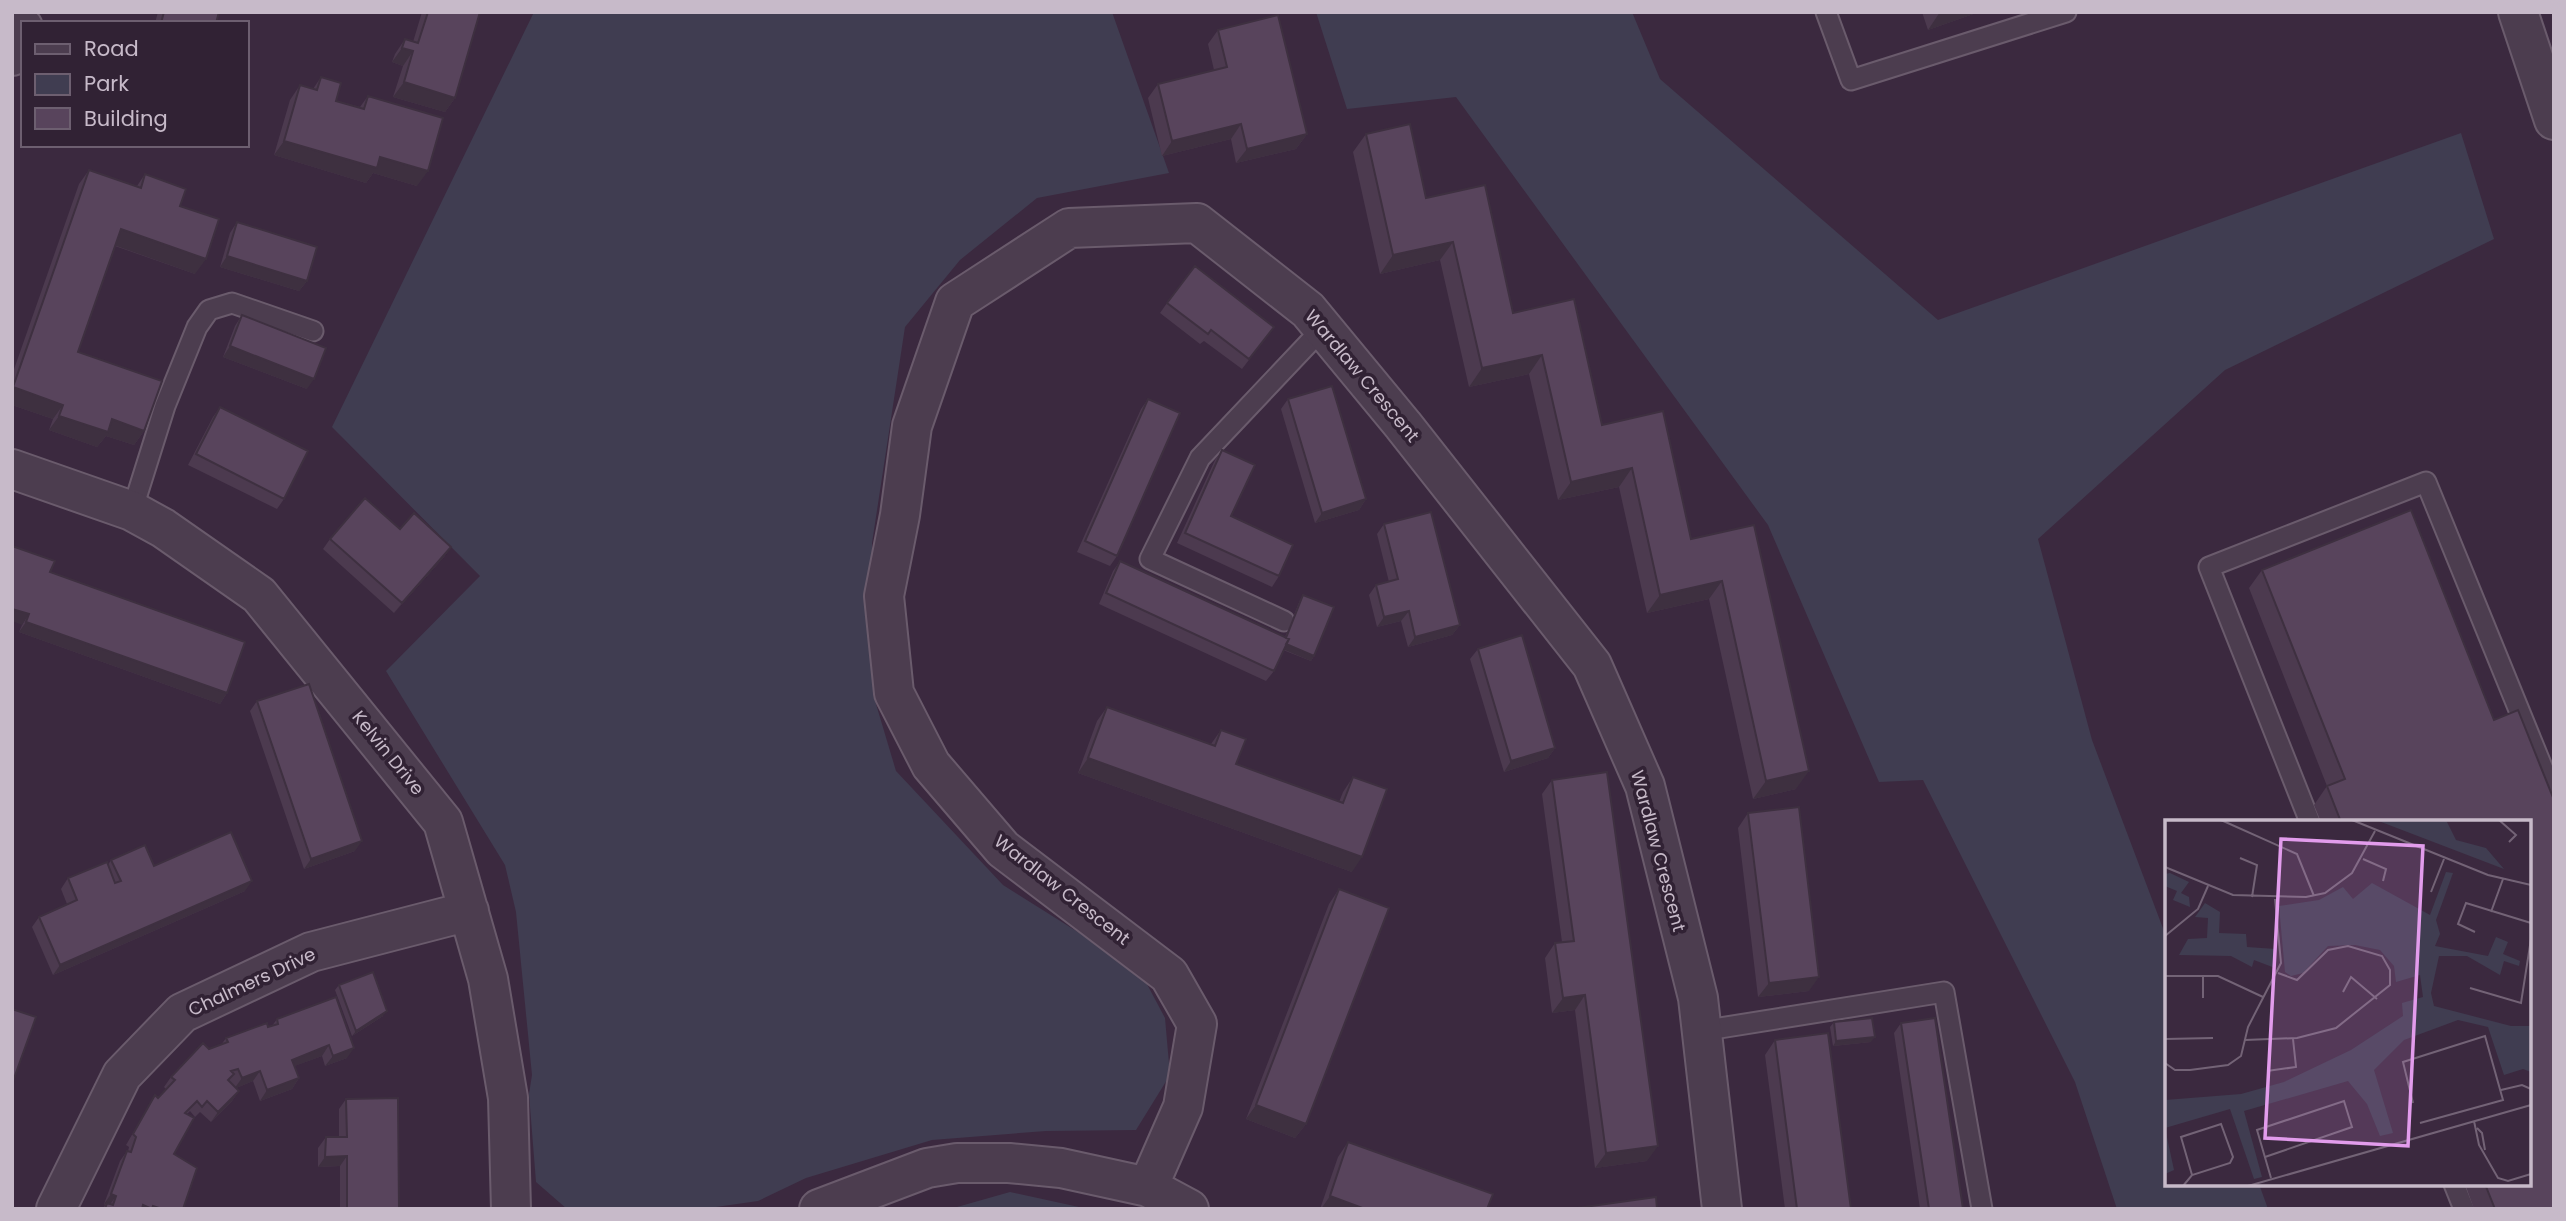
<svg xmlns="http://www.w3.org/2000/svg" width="2566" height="1221" font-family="Poppins,sans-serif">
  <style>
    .green { fill: #403d51 }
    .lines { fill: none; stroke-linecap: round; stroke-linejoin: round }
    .service-casing { stroke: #6a5b6c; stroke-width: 23 }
    .minor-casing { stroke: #6a5b6c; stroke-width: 42 }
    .tertiary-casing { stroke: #6a5b6c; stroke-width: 42 }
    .service { stroke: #4c3d4f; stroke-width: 19 }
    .minor { stroke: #4c3d4f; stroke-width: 38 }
    .tertiary { stroke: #4c3d4f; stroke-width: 38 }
    .wall { fill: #4c3a4f }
    .shaded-wall { fill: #3e3040 }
    .building { fill: #58445c; stroke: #3e3040; stroke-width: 2 }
    .labels { text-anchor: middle; stroke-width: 7; stroke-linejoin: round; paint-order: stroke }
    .street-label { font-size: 18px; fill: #c7bac9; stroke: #312234 }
    .inset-road { fill: none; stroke: #736376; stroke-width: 2 }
    .view { fill: #e29cec; fill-opacity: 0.15; stroke: #e29cec; stroke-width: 3.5 }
    .inset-edge { fill: none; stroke: #c7bac9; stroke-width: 3.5 }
  </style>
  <rect width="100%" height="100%" fill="#3b293f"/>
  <!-- green -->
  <path class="green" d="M534 12H1112L1169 173 1037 198 960 260 905 327 872 543 873 694 896 771 1003 885 1140 971 1165 1018 1170 1075 1136 1130 1046 1131 932 1140 806 1178 758 1201 702 1209H567L536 1182 529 1094 532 1075 516 912 505 865 386 671 480 576 332 427Z
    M1316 12H1632L1660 79 1938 320 2461 133 2494 239 2225 370 2038 539 2092 740 2167 939V1184H2259L2268 1209H2117L2075 1082 1923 780 1879 782 1768 525 1456 97 1347 109Z
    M1010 1192 1088 1209H950Z"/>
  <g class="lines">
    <!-- service casing -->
    <g class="service-casing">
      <path id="service" d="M1826 12 1851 80 2066 12
        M132 511 165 406 197 327 209 310 232 303 313 331
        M1284 621 1150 559 1200 458 1323 328
        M2310 822 2209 567 2426 482 2554 796
        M1701 1031 1944 992 1982 1209
        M2454 1184 2464 1209"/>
    </g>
    <!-- minor casing -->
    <g class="minor-casing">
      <path id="minor" d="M12 469 132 511 163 528 259 595 443 822 488 979 508 1098 511 1209
        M1148 1187 1183 1107 1197 1024 1169 975 1003 849 931 765 894 693 884 596 900 515 912 426 955 302 1069 228 1197 223 1308 310 1403 425 1592 665 1645 786 1698 998 1722 1209
        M56 1209 122 1075 182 1013 311 952 469 911
        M819 1209 927 1168 957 1163H1009L1061 1168 1148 1187 1189 1209"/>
    </g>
    <!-- tertiary casing -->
    <g class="tertiary-casing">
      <path id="tertiary" d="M2518 12 2554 120
        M12 56 23 27"/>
    </g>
    <!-- service -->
    <use href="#service" class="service"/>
    <!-- minor -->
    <use href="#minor" class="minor"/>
    <!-- tertiary -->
    <use href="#tertiary" class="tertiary"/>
  </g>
  <!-- wall -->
  <path class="wall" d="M158 12H219L216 23H155Z
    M422 12H480L455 98 445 112 393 97 403 66 392 62 395 54 405 39 413 42Z
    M1922 12H1979L1928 30Z
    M1218 30 1307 134 1296 149 1236 163 1231 139 1162 156 1148 98 1158 84 1214 70 1208 44Z
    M321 77 336 101 360 107 368 96 417 186 373 173 366 183 274 155 290 100 300 85 313 89Z
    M1366 134 1426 198 1513 313 1691 539 1754 525 1796 789 1753 799 1709 599 1647 613 1619 487 1558 500 1529 374 1469 387 1440 260 1380 274 1353 152Z
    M89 170 137 186 145 174 180 206 195 274 115 246 78 352 144 431 134 445 106 436 97 447 49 430 53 419 12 405V375L79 184Z
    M237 222 307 281 299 291 220 267 230 233Z
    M1167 303 1274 327 1242 369 1204 341 1200 344 1160 313Z
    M242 315 307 389 223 357 235 326Z
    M1148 399 1117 556 1110 566 1077 552 1141 409Z
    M1288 399 1366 499 1359 510 1315 523 1281 409Z
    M220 407 284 499 277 509 188 465 213 417Z
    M1222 450 1231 516 1279 576 1272 587 1177 543 1215 460Z
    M2411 510 2494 720 2518 710 2554 800V1209H2474L2465 1184H2529V822H2321L2314 805 2327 786 2249 588 2262 570Z
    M1384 524 1460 625 1452 635 1408 647 1401 621 1377 627 1369 595 1376 585 1389 582 1377 534Z
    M400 529 451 547 444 557 394 613 323 549 330 539Z
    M1120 561 1285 637 1300 600 1303 595 1314 656 1311 661 1283 650 1274 671 1266 681 1099 604 1113 571Z
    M50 572 227 693 220 704 19 632 22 625Z
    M1478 649 1555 748 1548 758 1504 772 1470 659Z
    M257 701 355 851 304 869 250 711Z
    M1107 707 1211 744 1221 730 1236 764 1339 802 1343 792 1353 777 1352 872 1078 773 1097 721Z
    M1552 780 1647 1161 1595 1168 1575 1010 1552 1013 1545 958 1555 943 1562 942 1542 794Z
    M1748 813 1809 991 1758 997 1738 828Z
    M111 860 154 866 245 891 53 975 32 927 39 917 67 904 61 889 68 878 108 865Z
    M1339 889 1306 1124 1295 1138 1246 1119 1329 904Z
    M339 985 383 1016 352 1036 335 990Z
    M336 997 347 1058 325 1066 322 1056 294 1066 299 1078 292 1089 260 1101 253 1081 236 1088 239 1091 232 1101 211 1122 200 1112 195 1117 190 1111 187 1114 174 1154 183 1209H103L105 1205 104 1204 120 1161 127 1151H128L129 1147 126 1145 155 1095 158 1098 166 1089 164 1087 171 1077 209 1049 221 1045 226 1038 272 1026 277 1019Z
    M1834 1022 1871 1042 1833 1046 1830 1027Z
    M1901 1023 1963 1209H1920L1894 1033Z
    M1775 1040 1851 1209H1785L1765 1055Z
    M346 1099 399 1209H340V1166L318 1167V1148L326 1137H339V1109Z
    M1348 1142 1487 1209H1320L1338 1157Z"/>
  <!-- shaded-wall -->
  <path class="shaded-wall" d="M1940 12H1979L1928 30Z
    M402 48 413 51 403 66 392 62Z
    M404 82 455 98 445 112 393 97Z
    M1241 124 1231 139 1162 156 1172 141Z
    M1307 134 1296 149 1236 163 1247 149Z
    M284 141 380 157 428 171 417 186 373 173 366 183 274 155Z
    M121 229 206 259 195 274 111 244Z
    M1453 242 1440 260 1380 274 1393 255Z
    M227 256 307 281 299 291 220 267Z
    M230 346 314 379 307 389 223 357Z
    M1542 355 1529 374 1469 387 1482 368Z
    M13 387 63 405 53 419 12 405V389Z
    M59 416 112 419 144 431 134 445 106 436 97 447 49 430Z
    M1632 468 1619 487 1558 500 1571 482Z
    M1366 499 1359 510 1315 523 1322 513Z
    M451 547 444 557 394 613 402 603Z
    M1722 581 1709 599 1647 613 1660 595Z
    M12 609 29 614 22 625 12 621Z
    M1409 611 1401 621 1377 627 1384 617Z
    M26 622 227 693 220 704 19 632Z
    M1460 625 1452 635 1408 647 1415 637Z
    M1284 643 1314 656 1311 661 1280 648Z
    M1555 748 1548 758 1504 772 1511 761Z
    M1088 758 1362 857 1352 872 1078 773Z
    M1809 771 1796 789 1753 799 1766 781Z
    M362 841 355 851 304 869 311 859Z
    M252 881 245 891 53 975 60 965Z
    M1819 977 1809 991 1758 997 1769 983Z
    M1585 995 1575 1010 1552 1013 1563 998Z
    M387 1011 383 1016 352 1036 356 1031Z
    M1875 1037 1871 1042 1833 1046 1836 1041Z
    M329 1045 322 1056 284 1070 292 1060Z
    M354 1048 347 1058 325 1066 333 1056Z
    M260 1071 253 1081 234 1089 242 1078Z
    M299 1078 292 1089 260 1101 267 1090Z
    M239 1091 232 1101 211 1122 218 1112Z
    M1256 1105 1306 1124 1295 1138 1246 1119Z
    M1658 1146 1647 1161 1595 1168 1606 1153Z
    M347 1156 340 1166 318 1167 325 1157Z
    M111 1194 116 1196 109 1206 107 1203 105 1205 104 1204Z
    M1330 1196 1365 1209H1321Z
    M143 1205 153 1206 162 1209H140Z"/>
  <!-- building -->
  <path class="building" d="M164 12H219L216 23H161Z
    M428 12H480L455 98 404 82 413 51 402 48 405 39 418 43Z
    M1278 15 1307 134 1247 149 1241 124 1172 141 1158 84 1227 67 1218 30Z
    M321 77 341 83 336 101 364 109 368 96 443 118 428 171 380 157 377 168 284 141 300 85 317 90Z
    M1410 124 1426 198 1485 185 1513 313 1574 299 1602 425 1663 411 1691 539 1754 525 1809 771 1766 781 1722 581 1660 595 1632 468 1571 482 1542 355 1482 368 1453 242 1393 255 1366 134Z
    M89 170 141 188 145 174 186 189 180 206 219 219 206 259 121 229 78 352 162 381 144 431 112 419 108 432 59 416 63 405 13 387Z
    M237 222 317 247 307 281 227 256Z
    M1195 266 1274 327 1249 359 1211 330 1208 334 1167 303Z
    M242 315 326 348 314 379 230 346Z
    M1332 386 1366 499 1322 513 1288 399Z
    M1148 399 1180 413 1117 556 1085 541Z
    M220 407 308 451 284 499 196 454Z
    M1222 450 1255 465 1231 516 1293 545 1279 576 1185 533Z
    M365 498 400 529 414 513 451 547 402 603 330 539Z
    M2411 510 2494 720 2518 710 2554 800V1209H2495L2485 1184H2529V822H2341L2327 786 2345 779 2262 570Z
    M1431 512 1460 625 1415 637 1409 611 1384 617 1376 585 1398 579 1384 524Z
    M12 546 55 561 50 572 245 642 227 693 26 622 29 614 12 609Z
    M1120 561 1289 639 1274 671 1106 593Z
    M1303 595 1334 607 1314 656 1286 644 1289 639 1286 638Z
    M1522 635 1555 748 1511 761 1478 649Z
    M309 684 362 841 311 859 257 701Z
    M1107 707 1215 746 1221 730 1246 739 1236 764 1343 803 1353 777 1387 789 1362 857 1088 758Z
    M1607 772 1658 1146 1606 1153 1585 995 1563 998 1555 943 1574 941 1552 780Z
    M1799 807 1819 977 1769 983 1748 813Z
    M231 832 252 881 60 965 39 917 77 900 68 878 107 862 115 883 121 881 111 860 145 845 154 866Z
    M1339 889 1389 908 1306 1124 1256 1105Z
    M373 972 387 1011 356 1031 339 985Z
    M336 997 354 1048 333 1056 329 1045 292 1060 299 1078 267 1090 260 1071 242 1078 238 1069 231 1071 234 1074 228 1080 239 1091 218 1112 207 1101 202 1107 197 1101 185 1113 194 1118 174 1154 197 1168 183 1209H162L153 1206 152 1209 143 1205 142 1209H105L107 1203 113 1205 116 1196 111 1194 127 1151 131 1152 136 1137 133 1134 155 1095 158 1098 175 1080 171 1077 203 1043 209 1049 228 1042 226 1038 267 1023 268 1027 278 1024 277 1019Z
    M12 1009 36 1017 12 1084Z
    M1872 1018 1875 1037 1836 1041 1834 1022Z
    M1935 1018 1963 1209H1929L1901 1023Z
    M1828 1033 1851 1209H1797L1775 1040Z
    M398 1098 399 1209H347V1156L325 1157 326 1137H347L346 1099Z
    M1348 1142 1493 1194 1487 1209H1365L1330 1196Z
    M1656 1197 1657 1209H1570Z"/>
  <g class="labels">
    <!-- street labels -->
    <g class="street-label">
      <text transform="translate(1362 376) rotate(50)" y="6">Wardlaw Crescent</text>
      <text transform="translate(388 753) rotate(51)" y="6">Kelvin Drive</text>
      <text transform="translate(1658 851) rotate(75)" y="6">Wardlaw Crescent</text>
      <text transform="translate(1062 890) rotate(38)" y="6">Wardlaw Crescent</text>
      <text transform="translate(252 982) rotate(-25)" y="6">Chalmers Drive</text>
    </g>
  </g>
  <!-- overview -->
  <g transform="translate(2165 820)">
    <rect width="366" height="366" fill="#3b293f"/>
    <path d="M211 0H281L291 20 321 28 339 49ZM281 52 288 53 271 100 275 114 270 126 323 136 331 117 343 122 338 134 355 141 354 146 339 141 335 155 302 136H274L266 173 269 186 346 206H366V252L358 249 339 255 323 207 293 200 239 220 209 250 228 313 215 316 202 284 183 261 79 291 97 357 89 359 65 289 0 308 9 350 0 354V280L76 274 119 262 186 230 238 196 237 183 258 177 255 155 231 162 229 146 215 130 190 125 163 126 138 153 126 156 120 152 114 86 154 80 178 67 188 79 207 63 265 95ZM5 53 24 62 16 73 24 77 25 87 8 80 12 71 0 66V54ZM40 83 55 92 54 113 81 114 82 127 111 129 110 148 89 140 87 147 66 136 14 135 23 119 42 118 43 98 30 97Z" fill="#403d51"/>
    <path class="inset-road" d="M56 0 132 34 149 76M187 0 323 55 366 65M334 0 351 15 344 22M75 38 92 45 87 77M198 39 221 49 218 61M0 47 68 75 141 77 160 73 187 53 210 11M266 72 279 39M326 92 338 59M310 112 293 104 301 83 366 103M0 116 33 89 43 66M0 156H53L98 177M38 156V178M305 168 356 183 366 119M178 172 186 157 212 179M0 219 48 218M80 220 132 218 171 208 225 165V150L217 136 183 126 163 130 132 160 113 153M0 243 10 250H25L63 245 76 236 83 207 116 143 110 79M102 251 131 247 128 219M336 270 357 265 366 269M248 283 238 242 320 216 338 280 255 303M309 301 314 325 333 358 343 361 366 354M312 308 317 313 320 330M100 337 187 307 179 281 92 310 106 358M18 366 27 355 65 343 68 337 56 304 16 317 27 355M83 366 366 285"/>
    <path class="view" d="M116 19 258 26 243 326 100 318Z"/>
    <rect width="366" height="366" class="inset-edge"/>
  </g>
  <!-- border -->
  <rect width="2566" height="1221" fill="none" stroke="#c7bac9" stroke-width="28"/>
  <!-- legend -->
  <rect x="21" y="21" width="228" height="126" fill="#312234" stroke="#6d5f70" stroke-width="2"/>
  <rect x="35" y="44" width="35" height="10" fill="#4c3d4f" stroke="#6d5f70" stroke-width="2"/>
  <text x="84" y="56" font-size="21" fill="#c7bac9">Road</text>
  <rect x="35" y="74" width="35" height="21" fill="#403d51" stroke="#6d5f70" stroke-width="2"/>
  <text x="84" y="91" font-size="21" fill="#c7bac9">Park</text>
  <rect x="35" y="108" width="35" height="21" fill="#58445c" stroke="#6d5f70" stroke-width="2"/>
  <text x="84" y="126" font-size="21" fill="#c7bac9">Building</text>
</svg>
